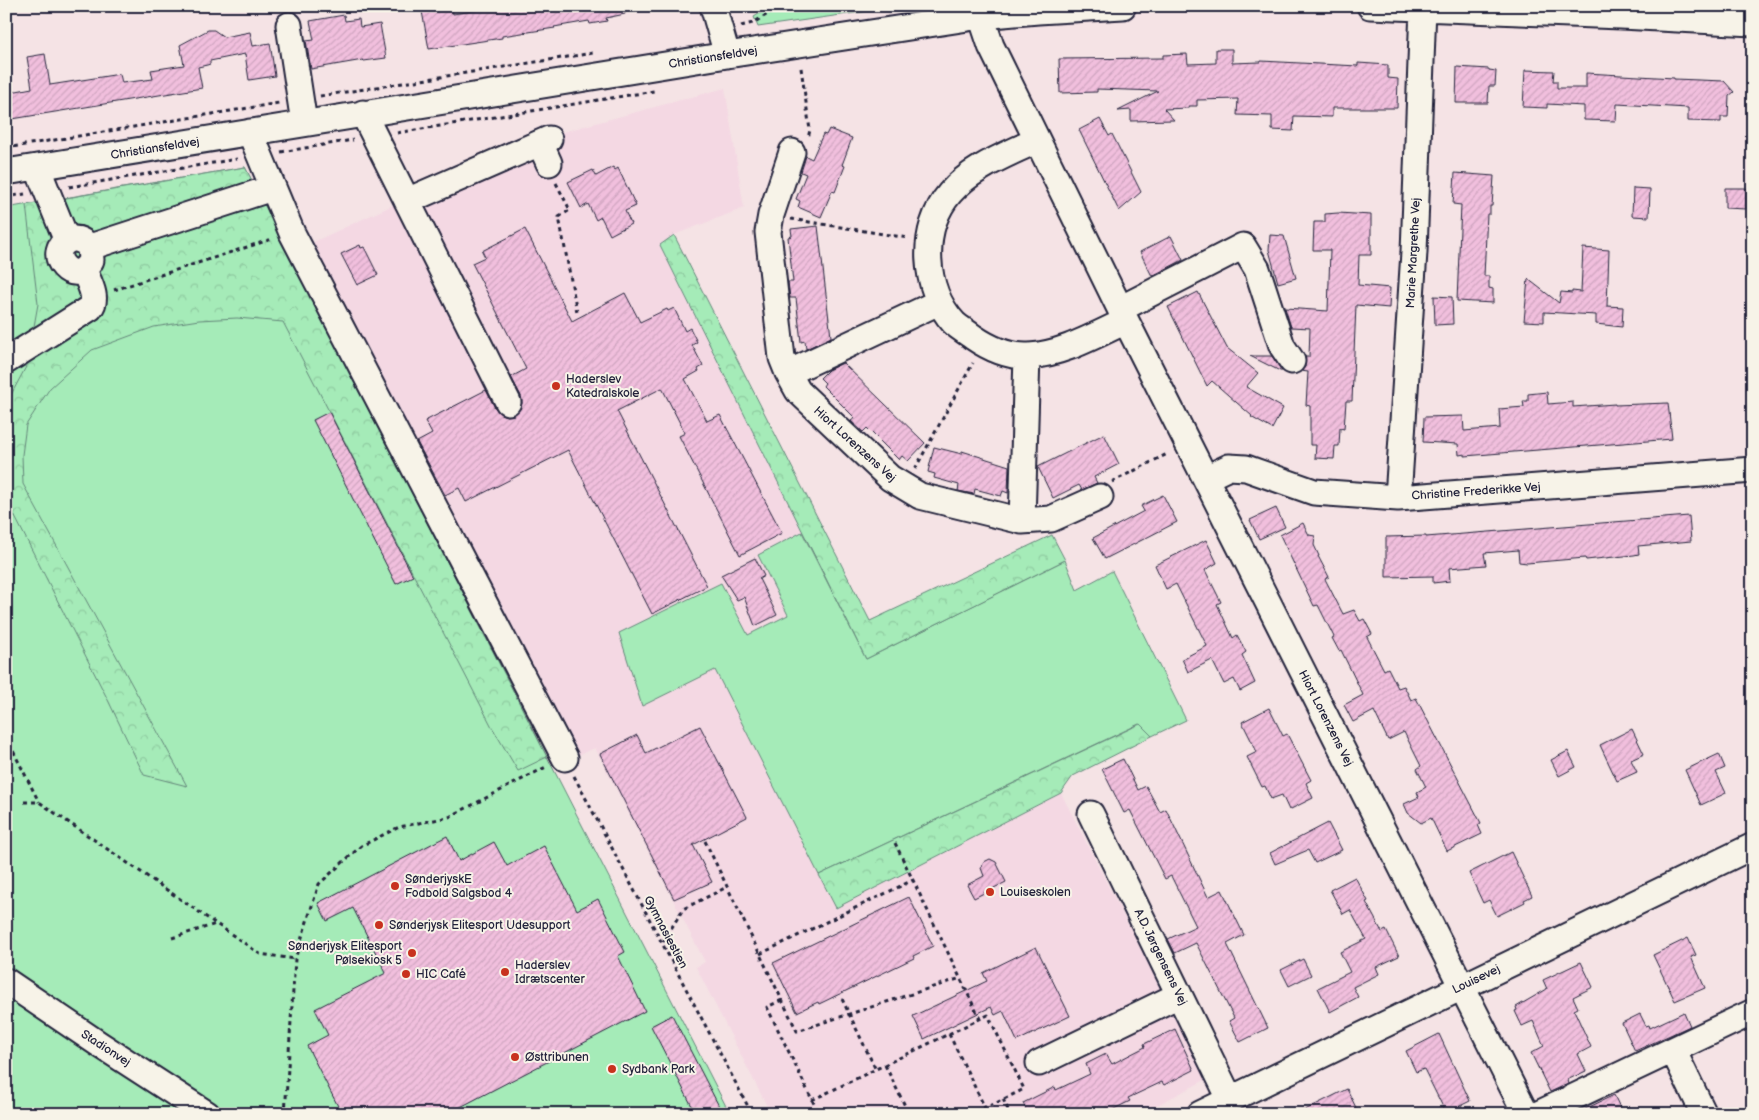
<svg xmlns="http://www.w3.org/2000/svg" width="1759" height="1120" font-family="'Balsamiq Sans',sans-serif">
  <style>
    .built { fill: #f4d8e3 }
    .green { fill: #a5ebb8; stroke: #64867a }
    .forest { fill: url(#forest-crowns); stroke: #64867a }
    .building { fill: url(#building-hatch); stroke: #22223b }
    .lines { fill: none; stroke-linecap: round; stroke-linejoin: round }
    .minor-casing { stroke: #22223b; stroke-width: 29 }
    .path { stroke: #22223b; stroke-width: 3; stroke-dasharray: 4 4; stroke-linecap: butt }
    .minor { stroke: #f7f3e8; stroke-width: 25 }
    .poi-dot { fill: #c8321e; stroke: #f7f3e8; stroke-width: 2 }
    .labels { text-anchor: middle; stroke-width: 4; stroke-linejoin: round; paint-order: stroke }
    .street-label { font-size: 12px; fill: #22223b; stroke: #f7f3e8 }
    .poi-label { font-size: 12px; fill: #22223b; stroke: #f7f3e8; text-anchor: start }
  </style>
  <defs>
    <pattern id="forest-crowns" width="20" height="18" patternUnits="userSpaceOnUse" patternTransform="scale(1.25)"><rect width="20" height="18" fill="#a5ebb8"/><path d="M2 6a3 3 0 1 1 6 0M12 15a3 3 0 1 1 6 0" fill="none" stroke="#8ec99f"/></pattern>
    <pattern id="building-hatch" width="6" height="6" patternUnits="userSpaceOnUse" patternTransform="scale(1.25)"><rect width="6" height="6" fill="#f1bfdd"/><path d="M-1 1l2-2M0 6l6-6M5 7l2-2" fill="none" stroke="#cea4bf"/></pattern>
  </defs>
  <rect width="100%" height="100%" fill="#f5e3e5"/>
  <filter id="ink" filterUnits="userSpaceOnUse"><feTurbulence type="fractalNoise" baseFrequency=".02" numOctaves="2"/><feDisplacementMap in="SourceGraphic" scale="10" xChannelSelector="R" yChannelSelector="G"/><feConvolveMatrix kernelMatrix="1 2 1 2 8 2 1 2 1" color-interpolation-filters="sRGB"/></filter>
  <g filter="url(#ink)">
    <!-- built -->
    <path class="built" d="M725 88 744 208 674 235 660 245 866 659 1065 560 1077 590 1112 571 1186 720 1152 736 1139 724 819 875 837 908 1061 793 1207 1079 1140 1114H771L696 967 705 962 595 748 571 758 309 244 533 140Z"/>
    <!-- green -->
    <path class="green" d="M771 6H903L758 27 754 17Z
      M245 167 730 1114H6V208Z
      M802 532 866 659 1065 560 1077 590 1112 571 1186 720 1152 736 1139 724 819 875 715 670 642 706 619 633 721 583 748 635 788 615 758 555Z"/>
    <!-- forest -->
    <path class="forest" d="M245 167 547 757 518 771 492 727 283 322 237 318 199 320 154 327 92 350 50 388 26 425 22 455 23 484 187 786 144 775 108 700 6 499V404L27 365 38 304 26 205Z
      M674 235 870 621 1052 535 1065 560 866 659 660 245Z
      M1140 724 1152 736 1073 776 1061 793 836 908 819 875Z"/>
    <!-- building -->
    <path class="building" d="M421 6H452L453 14 504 6H625V14L606 18 607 21 590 24 589 21 554 27 555 28 502 36V38L429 49Z
      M344 15 345 21 359 19 360 27 380 24 386 58 364 61 363 60 311 69 306 41 314 40 310 21Z
      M208 30H214L224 37 250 32 253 46 270 43 275 76 249 80 245 54 210 61V64L207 65 198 67 202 88 6 120V93L32 88 27 57 45 54 50 85 120 74 122 83 153 79 151 70 184 65 180 45Z
      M1216 49H1232V63L1261 62V61L1358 66V63L1388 65V78L1398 79 1397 108H1332V117L1294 116 1293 131 1272 130V116L1237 115 1238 99 1197 100V106H1188L1189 108 1164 109 1174 120 1131 121V110L1118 111 1158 91 1097 89V92L1060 93 1059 59 1163 58V55L1187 54 1188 64 1216 63Z
      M1457 67 1489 69V70L1496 71 1495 86H1489L1488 103H1456Z
      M1525 70 1554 71 1553 81H1557V88H1586V73L1674 78V79L1724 81 1734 92 1729 96 1728 117H1721V122L1688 121V108L1617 104 1616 121 1584 120V106L1547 104V108L1523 107Z
      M1100 119 1109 136 1112 134 1141 192 1119 211 1079 130Z
      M829 129 852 138 842 165 845 166 835 192 832 191 821 217 798 207 800 201 796 199 806 174 801 172 806 156 812 159 823 134 826 135Z
      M613 167 615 170 618 168 636 206 625 211 631 224 610 235 601 217 596 220 588 204 581 208 568 182 593 170 596 176Z
      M1455 173 1494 176 1492 206H1490V214H1487L1484 276H1489V288L1493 289V303L1457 301 1461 205 1453 204Z
      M1633 188 1650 189 1649 217 1632 216Z
      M1725 188H1746V209L1725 208Z
      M1338 213 1371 215V255H1359L1358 285 1390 288 1389 308 1356 305 1352 401H1346L1344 429 1340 428 1339 446H1335L1334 459 1315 458 1316 445H1310V406L1306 405 1308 372 1301 371 1305 367V357H1309L1310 328 1291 327 1285 308 1328 311 1330 250H1313L1314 222H1325V214Z
      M818 226 831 337 806 349 805 341 801 342 796 298H790L788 282H793L788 237 792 236 791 229Z
      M525 229 572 321 625 293 640 322 667 309 668 311 674 308 685 331 690 328 697 342 692 345 703 366 698 369 699 371 685 379 707 421 720 415 782 533 740 555 679 436 685 433 662 388 617 411 707 586 652 614 568 450 466 502 459 488 445 495 417 442 432 434 425 421 486 390 495 408 501 414 507 416 514 415 520 409 522 403 521 396 511 377 526 369 472 263 485 257 482 251Z
      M1270 235 1284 236 1296 278 1278 283 1269 250Z
      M1171 236 1183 260 1152 276 1140 252Z
      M360 245 361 248 364 247 378 275 357 285 341 254Z
      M1583 248 1609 250 1607 306 1623 307 1622 327 1596 324V315L1544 312V322L1524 321 1528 279 1559 303 1561 292 1572 293V291L1581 292Z
      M1198 292 1227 348 1258 373 1246 387 1283 408 1272 429 1251 417 1252 416 1212 381 1207 386 1168 307Z
      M1434 296 1452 297 1453 324 1435 325Z
      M1250 356H1272L1282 371H1280Z
      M843 363 925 443 908 461 902 456 899 460 867 428 863 432 851 421 855 418 823 386 825 383 820 378 828 370Z
      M1547 392 1548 404 1573 402V407L1615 404V405L1668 403 1672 439 1465 456V454L1459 455 1458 444 1423 442 1424 417 1463 416 1464 431 1500 428 1499 409 1524 407 1523 401H1528V394Z
      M329 412 413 576 396 584 313 420Z
      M1104 434 1119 464 1094 477 1097 483 1082 490 1079 485 1053 498 1038 467Z
      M934 447 962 454V451L1009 466 1008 493 1003 491 1001 496 975 489 974 494 958 491 959 485 934 478 935 474 928 472Z
      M1163 495 1177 522 1105 559 1093 538 1144 511 1141 506Z
      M1276 508 1285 527 1259 539 1250 520Z
      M1689 516 1691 541 1638 546 1639 554 1634 555 1586 560 1585 558 1527 563 1519 562 1518 550 1484 553 1486 565 1449 568 1450 581 1433 583V576L1386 577V537L1426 536V537Z
      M1303 523 1309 535 1315 536 1314 545 1319 556H1318L1329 577 1325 579 1343 614 1354 610 1360 621 1364 619 1372 634 1367 637 1384 670 1388 668 1398 688 1404 686 1411 700 1416 698 1481 823 1478 825 1482 834 1447 851 1431 818 1421 823 1408 813 1404 804 1419 797 1417 792 1426 787 1417 769 1421 766 1404 732 1388 740 1374 711 1353 722 1344 705 1363 695 1341 650 1339 651 1332 638 1334 637 1318 605 1314 606 1280 535Z
      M1206 540 1217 563 1205 570 1221 602 1217 604 1233 638 1237 635 1246 652 1242 655 1255 683 1240 691 1234 679 1224 684 1212 660 1188 672 1182 659 1207 646 1176 584 1166 589 1155 565Z
      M755 558 764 576 759 579 777 615 755 626 744 597 737 600 721 575Z
      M1269 708 1283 736 1287 734 1311 780 1306 783 1313 798 1289 810 1282 795 1271 799 1265 786 1262 787 1247 757 1257 752 1242 722Z
      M700 726 747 817 693 845 712 882 674 899 600 754 637 735 646 753Z
      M1632 729 1644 754 1631 760 1637 772 1617 781 1600 745Z
      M1568 751 1576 767 1559 776 1551 760Z
      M1719 754 1725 768 1716 772 1726 793 1701 805 1685 770Z
      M1123 759 1138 790 1146 786 1160 812 1166 809 1208 897 1222 890 1244 935 1227 944 1268 1028 1240 1042 1229 1021 1234 1018 1196 943 1175 953 1168 939 1196 926 1171 876 1165 879 1130 810 1124 813 1102 769Z
      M1328 823 1342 850 1315 863 1308 850 1275 864 1270 853Z
      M447 836 459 861 494 842 507 866 544 846 577 910 598 899 625 952 618 956 645 1011 447 1114H342L307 1046 328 1035 315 1009 386 973 353 908 327 921 318 903Z
      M1511 852 1532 896 1524 900 1525 902 1497 916 1489 900 1483 903 1469 873Z
      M990 859 996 862 1006 882 974 898 967 885 984 876 981 868 984 862Z
      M1355 877 1368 901 1366 902 1382 932 1386 930 1399 956 1376 967 1379 974 1353 987 1358 997 1330 1012 1318 988 1350 972 1340 952 1366 939 1350 910 1343 914 1330 890Z
      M909 897 933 946 913 956 914 958 819 1004 818 1002 797 1012 773 963Z
      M1688 938 1696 955 1691 957 1705 988 1675 1001 1653 955Z
      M1036 947 1070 1016 1017 1041 1003 1011 995 1015 991 1007 924 1039 913 1016 987 981 983 973Z
      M1303 959 1311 975 1289 986 1281 970Z
      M1581 962 1593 987 1573 997 1578 1008 1574 1010 1591 1047 1578 1054 1586 1071 1567 1080 1568 1084 1550 1092 1531 1053 1544 1046 1533 1021 1522 1026 1515 1011 1517 1010 1516 1007 1547 989 1543 980Z
      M1684 1012 1690 1026 1635 1051 1622 1023 1640 1014 1646 1026 1649 1025 1650 1028Z
      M672 1015 723 1114H696L651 1026Z
      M1175 1029 1194 1070 1164 1085 1162 1082 1128 1098 1130 1101 1108 1112 1107 1108 1095 1114H1028L1023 1103 1055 1087 1056 1090 1090 1074 1086 1064 1106 1054 1112 1064 1145 1047 1144 1044Z
      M1439 1034 1470 1101 1446 1113 1424 1069 1416 1072 1406 1051Z
      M1347 1089 1359 1114H1297Z
      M1614 1095 1623 1114H1572H1575Z"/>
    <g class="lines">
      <!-- minor casing -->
      <g class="minor-casing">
        <path id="minor" d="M713 6 727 55
          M1370 6 1621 16 1753 23
          M981 16 991 46 1126 321 1526 1114
          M289 25 304 123
          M363 113 508 402
          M250 132 292 233 565 758
          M1037 140C1007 155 972 167 950 193 919 229 923 289 954 323 959 328 967 332 973 337 989 348 1009 357 1029 356 1063 354 1095 335 1126 321
          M540 143 549 163
          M792 152 771 215 768 232 782 358 788 373 798 391 890 478 920 496 1022 521 1051 519 1100 497
          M37 167 67 241
          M6 172 727 55 981 16 1038 11 1123 6
          M407 201 549 139
          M90 247C84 241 77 237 69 240 42 252 75 292 91 260L90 247 272 188
          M1120 309 1243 246 1257 269 1282 346 1292 361
          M6 361 90 308C99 298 88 281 84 270
          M788 373 939 302
          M1206 478 1229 467 1246 468 1314 492 1398 498 1753 470
          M1398 498 1414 252 1423 7
          M1022 521 1027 356
          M1091 814 1230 1099
          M6 981 99 1044 207 1114
          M1673 1050 1704 1114
          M1039 1063 1179 995
          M1200 1114 1753 846
          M1538 1114 1753 1012"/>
      </g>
      <!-- path -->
      <path class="path" d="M741 26 753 23 781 6
        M801 68 810 130 808 138
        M320 96 593 53
        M397 133 654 91
        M6 148 279 103
        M281 152 353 140
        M556 183 570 210 559 217 577 312
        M69 187 237 159
        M6 197 25 194
        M791 219 908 238
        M114 290 272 239
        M915 469 973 363
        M1112 482 1169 453
        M6 737 39 802
        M574 776 752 1114
        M24 802H39L260 954 295 959
        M705 841 797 1031 961 978
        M895 843 980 1019
        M172 938 216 924
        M663 942 683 909 727 887
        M760 954 913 880
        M842 999 876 1070
        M782 1000 767 1007 819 1114
        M949 1034 985 1108
        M885 1065 909 1114
        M1003 1099 1010 1114
        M812 1100 988 1015 1024 1089 974 1114
        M285 1114 295 959 319 884 361 846 399 827 449 817 546 767"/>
      <!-- minor -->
      <use href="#minor" class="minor"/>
    </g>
  </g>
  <!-- markers -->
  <g class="poi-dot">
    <circle cx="556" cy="386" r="5"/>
    <circle cx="395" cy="886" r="5"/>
    <circle cx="990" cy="892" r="5"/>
    <circle cx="379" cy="925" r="5"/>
    <circle cx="412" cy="953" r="5"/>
    <circle cx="505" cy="972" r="5"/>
    <circle cx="406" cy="974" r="5"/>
    <circle cx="515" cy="1057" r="5"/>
    <circle cx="612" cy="1069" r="5"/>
  </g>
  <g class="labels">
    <!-- street labels -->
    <g class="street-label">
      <text transform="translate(713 57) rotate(-9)" y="4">Christiansfeldvej</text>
      <text transform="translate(155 148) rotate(-9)" y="4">Christiansfeldvej</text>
      <text transform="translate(1413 253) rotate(-87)" y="4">Marie Margrethe Vej</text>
      <text transform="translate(855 444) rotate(42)" y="4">Hiort Lorenzens Vej</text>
      <text transform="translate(1476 491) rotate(-4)" y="4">Christine Frederikke Vej</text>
      <text transform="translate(1326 718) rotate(63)" y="4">Hiort Lorenzens Vej</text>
      <text transform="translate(666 932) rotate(62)" y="4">Gymnasiestien</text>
      <text transform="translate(1161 957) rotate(64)" y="4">A.D. Jørgensens Vej</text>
      <text transform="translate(1476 979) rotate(-26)" y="4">Louisevej</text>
      <text transform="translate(106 1048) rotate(33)" y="4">Stadionvej</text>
    </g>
    <!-- poi labels -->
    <g class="poi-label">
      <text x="566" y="383">Haderslev<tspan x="566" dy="14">Katedralskole</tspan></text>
      <text x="405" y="883">SønderjyskE<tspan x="405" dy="14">Fodbold Salgsbod 4</tspan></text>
      <text x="1000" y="896">Louiseskolen</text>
      <text x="389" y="929">Sønderjysk Elitesport Udesupport</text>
      <text x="402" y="950" text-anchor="end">Sønderjysk Elitesport<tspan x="402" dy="14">Pølsekiosk 5</tspan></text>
      <text x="515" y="969">Haderslev<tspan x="515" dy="14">Idrætscenter</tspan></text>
      <text x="416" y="978">HIC Café</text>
      <text x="525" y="1061">Østtribunen</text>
      <text x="622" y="1073">Sydbank Park</text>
    </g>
  </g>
  <!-- margin -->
  <rect width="1759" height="1120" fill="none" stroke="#f7f3e8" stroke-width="25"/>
  <rect x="12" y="12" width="1734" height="1095" fill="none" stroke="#22223b" stroke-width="2" filter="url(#ink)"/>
</svg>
